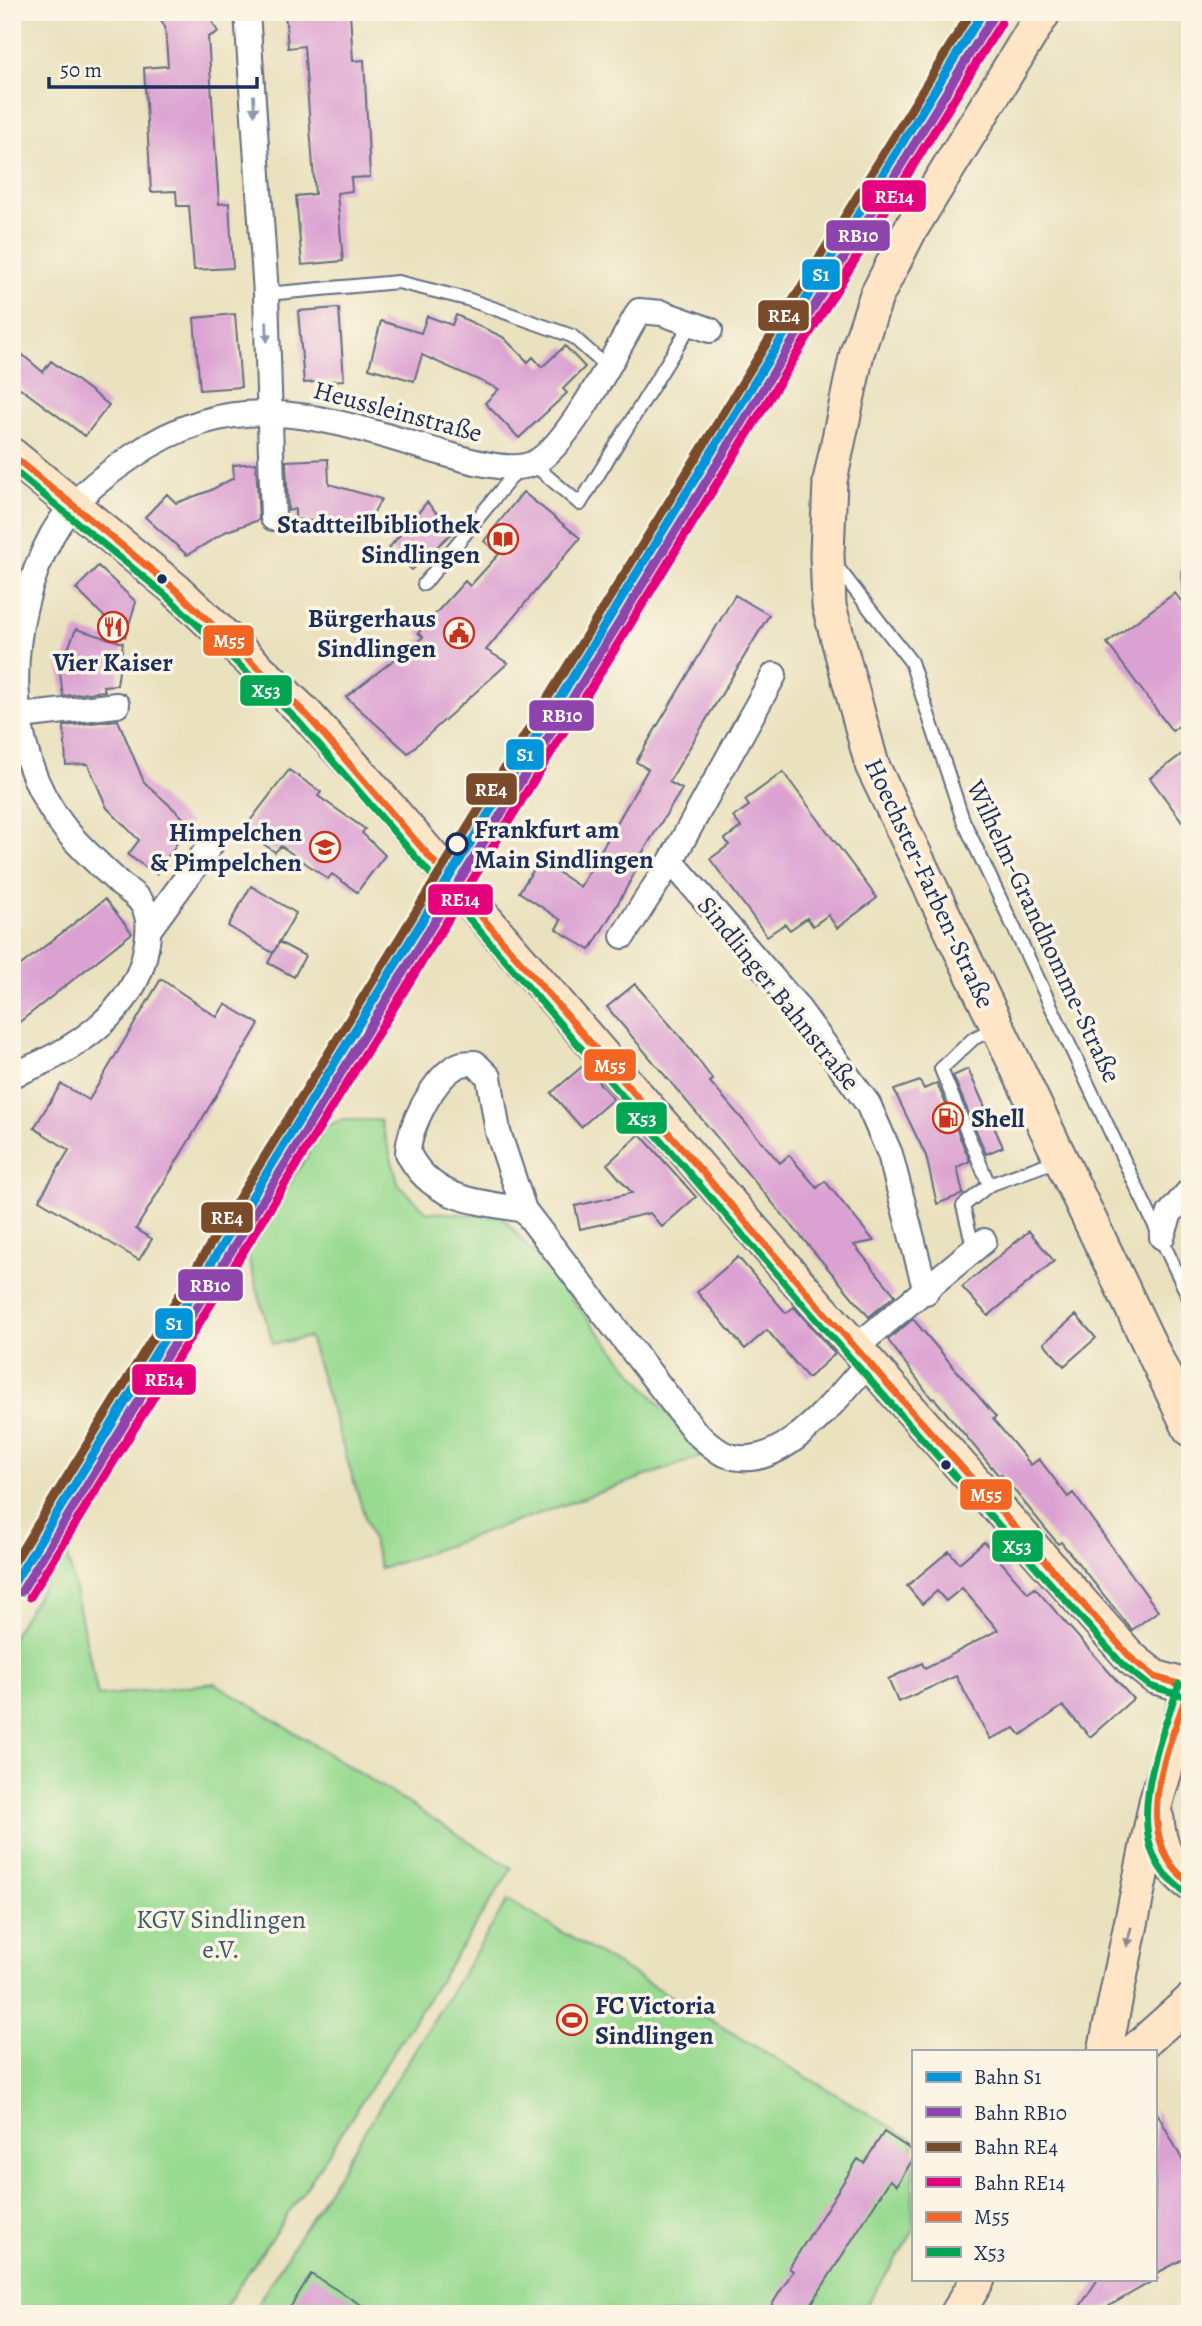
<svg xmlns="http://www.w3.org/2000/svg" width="1202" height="2326" font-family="Alegreya,serif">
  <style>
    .green { fill: #99da91; stroke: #5a8478; stroke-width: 2 }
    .building { fill: #dba1d2 }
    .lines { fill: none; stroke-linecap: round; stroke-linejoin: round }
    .lane-casing { stroke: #636d80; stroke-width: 16 }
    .street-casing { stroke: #636d80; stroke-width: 28 }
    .secondary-casing { stroke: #636d80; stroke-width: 37 }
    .lane { stroke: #fff; stroke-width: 12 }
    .street { stroke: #fff; stroke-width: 24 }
    .secondary { stroke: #fee5c5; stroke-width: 33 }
    .bus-1-casing { stroke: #fcf5e5; stroke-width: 12 }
    .bus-2-casing { stroke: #fcf5e5; stroke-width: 12 }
    .bus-1 { stroke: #f26522; stroke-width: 7 }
    .bus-2 { stroke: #00a651; stroke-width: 7 }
    .rail-1-casing { stroke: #fcf5e5; stroke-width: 14 }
    .rail-2-casing { stroke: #fcf5e5; stroke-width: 14 }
    .rail-3-casing { stroke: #fcf5e5; stroke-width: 14 }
    .rail-4-casing { stroke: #fcf5e5; stroke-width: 14 }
    .rail-1 { stroke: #0095da; stroke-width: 9 }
    .rail-2 { stroke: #8e44ad; stroke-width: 9 }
    .rail-3 { stroke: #7a4b2a; stroke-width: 9 }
    .rail-4 { stroke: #e5007d; stroke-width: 9 }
    .oneway { fill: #8d97ae }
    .oneway2 { fill: #8c8a92 }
    .bus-dot { fill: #1b2f5e; stroke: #fcf5e5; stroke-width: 2.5 }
    .stop-dot { fill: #fcf5e5; stroke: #1b2f5e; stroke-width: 3.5 }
    .labels { text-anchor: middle; stroke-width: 7; stroke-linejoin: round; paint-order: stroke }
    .street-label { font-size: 26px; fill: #1b2f5e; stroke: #fcf5e5 }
    .poi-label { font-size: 26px; font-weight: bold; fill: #1b2f5e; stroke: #fcf5e5; text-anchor: end }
    .stop-label { font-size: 26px; font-weight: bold; fill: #1b2f5e; stroke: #fcf5e5; text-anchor: start }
    .park-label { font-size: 26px; fill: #3a5a6b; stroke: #fcf5e5 }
    .line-badge { stroke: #fcf5e5; stroke-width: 2.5 }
    .badge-label { font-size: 19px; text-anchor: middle; font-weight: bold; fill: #fff }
  </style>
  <rect width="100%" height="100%" fill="#fcf5e5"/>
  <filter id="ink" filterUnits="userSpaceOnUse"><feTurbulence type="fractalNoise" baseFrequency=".0143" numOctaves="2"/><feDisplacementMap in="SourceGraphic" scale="14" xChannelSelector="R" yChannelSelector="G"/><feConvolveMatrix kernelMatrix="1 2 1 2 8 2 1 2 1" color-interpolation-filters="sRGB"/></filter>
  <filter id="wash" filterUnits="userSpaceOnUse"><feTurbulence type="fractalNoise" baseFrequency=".00686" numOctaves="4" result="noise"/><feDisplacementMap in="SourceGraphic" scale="28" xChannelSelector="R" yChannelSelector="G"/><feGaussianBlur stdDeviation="1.57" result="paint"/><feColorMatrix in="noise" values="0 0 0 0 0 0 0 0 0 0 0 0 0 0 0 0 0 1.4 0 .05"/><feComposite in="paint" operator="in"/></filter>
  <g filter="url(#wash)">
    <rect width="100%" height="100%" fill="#eae1be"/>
    <!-- green -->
    <path class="green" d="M342 1120H380L399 1185 427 1212 502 1216 703 1456 381 1569 309 1337 273 1344 247 1254 325 1126Z
      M66 1549 98 1696 215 1683 512 1868 317 2171 220 2314H12V1637Z
      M508 1900 913 2140V2232L861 2314H251Z"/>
    <g id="blocks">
      <!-- building -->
      <path class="building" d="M157 12H207L218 32 208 37 219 204 229 203 233 268 194 270 189 206H177L176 191 151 192 144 68 168 66 165 27Z
        M285 12H350L353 61 364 60 370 177 351 178 352 191 337 193 343 261 302 265 296 196 315 194 304 46 288 48Z
        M339 308 344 380 304 383 298 311Z
        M235 314 241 387 200 390 194 318Z
        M456 315 503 337 528 362 533 357 542 367 565 346 585 367 563 389 567 393 519 438 485 403 499 389 422 355 414 381 369 368 381 321 421 333 427 316 452 325Z
        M12 346 43 372 51 361 109 405 85 436 12 382Z
        M328 459 329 484 381 499 363 533 330 523 295 519V509L288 511 286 461Z
        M256 463 259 520 227 531 187 555 145 517 167 494 176 503 209 491 234 478 233 465Z
        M523 492 580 538 486 650 508 663 408 753 346 697 423 637 418 633 465 581 470 586 499 554 484 541Z
        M427 502 453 532 412 570 389 548Z
        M98 566 136 602 125 637 76 589Z
        M1175 593 1190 613V718L1172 731 1107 643Z
        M735 595 769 615 669 782 682 789 636 863 639 865 617 905 590 950 556 929 561 920 519 892 540 860 580 887 648 769 636 762Z
        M76 629 123 643 117 685 103 686 105 691 63 696 58 658H64Z
        M118 720 144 782 190 824 156 874 128 855 139 840 107 808 88 764 66 765 64 726Z
        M1190 748V832L1150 778Z
        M289 770 321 792 318 796 365 829 362 833 385 855 357 892 332 874 328 879 281 846 275 852 243 830Z
        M783 772 877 898 837 928 828 915 813 926 807 918 790 930 785 924 767 936 710 859 729 845 725 839 741 827 733 817 749 806 745 800Z
        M251 886 296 913 273 953 228 926Z
        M105 899 132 933 12 1028V972Z
        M279 942 305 956 294 977 268 963Z
        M161 979 217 1017 225 1004 259 1024 136 1229 152 1239 139 1260 39 1200 69 1150 34 1128 61 1084 89 1100Z
        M635 984 683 1040 713 1080 710 1082 780 1163 789 1155 817 1188 825 1181 874 1241 854 1245 895 1295 869 1317 607 1007Z
        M584 1065 613 1099 581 1127 551 1093Z
        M968 1069 1003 1147 986 1154 953 1076Z
        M920 1081 924 1089 937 1083 970 1161 957 1167 963 1194 937 1204 926 1156 894 1090Z
        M640 1134 696 1197 662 1227 650 1213 580 1229 575 1206 632 1193 607 1164Z
        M1029 1231 1054 1261 988 1316 962 1287Z
        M738 1257 786 1313 794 1307 835 1354 808 1378 767 1330 745 1349 697 1292Z
        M1076 1315 1096 1338 1064 1366 1044 1343Z
        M913 1319 996 1417 993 1419 1031 1465 1039 1459 1068 1497 1073 1493 1158 1611 1132 1630 1061 1542 1058 1544 1001 1474 999 1476 934 1398 932 1399 888 1340Z
        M984 1542 1028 1593 1035 1588 1133 1699 1090 1737 1063 1706 1021 1735 1015 1728 990 1739 956 1676 898 1702 888 1679 922 1663 925 1669 998 1630 962 1588 946 1601 937 1591 922 1604 907 1586 949 1551 959 1563Z
        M1155 2109 1190 2174V2256L1155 2274Z
        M884 2132 913 2151V2159L897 2185 890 2180 805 2314H766L793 2271 789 2268 858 2159 864 2163Z
        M311 2274 376 2314H286Z
        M1098 2279H1156L1095 2314H1075Z"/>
    </g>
  </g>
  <g filter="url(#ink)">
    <use href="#blocks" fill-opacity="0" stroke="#636d80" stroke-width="2"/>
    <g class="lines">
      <!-- lane casing -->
      <g class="lane-casing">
        <path id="lane" d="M266 294 398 282 467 299 572 336 607 367
          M533 464 580 504 691 324
          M834 563 911 662 963 820 1190 1300
          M424 584 519 468
          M1189 591 1190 541
          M996 1027 973 1039 941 1069 989 1185 1058 1160
          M974 1250 963 1206 989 1185"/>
      </g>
      <!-- street casing -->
      <g class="street-casing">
        <path id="street" d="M247 12 266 294 273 518
          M12 717 117 705
          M671 861 795 1004 868 1104 890 1154 926 1292
          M150 928 214 840
          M623 936 671 861 774 675
          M12 1075C69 1054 136 1013 146 948 149 933 151 916 141 902 136 895 126 889 120 884 102 867 81 849 66 830 0 748 4 624 52 535 71 501 98 480 130 458 242 379 334 422 453 456 473 462 514 473 534 463 568 447 619 346 639 311L662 313 710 330
          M524 1210C477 1201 432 1201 408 1153 409 1127 434 1076 459 1065 463 1063 471 1063 475 1063L489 1077 498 1132 524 1210 696 1433C704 1439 713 1448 722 1453 778 1480 837 1397 869 1362
          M1162 1237 1170 1213 1190 1190
          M856 1347 984 1241"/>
      </g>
      <!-- secondary casing -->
      <g class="secondary-casing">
        <path id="secondary" d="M1044 12 909 232 876 297 857 353 830 481 827 554 829 606 872 765 1190 1429
          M12 455 176 590 306 714 358 771 815 1302 1131 1658 1155 1677 1190 1687
          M1157 1819C1159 1845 1168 1868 1190 1884
          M1105 2051 1156 1802 1190 1686
          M1134 2051 1190 2001
          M957 2314 978 2279"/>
      </g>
      <!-- lane -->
      <use href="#lane" class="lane"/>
      <!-- street -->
      <use href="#street" class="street"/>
      <!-- secondary -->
      <use href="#secondary" class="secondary"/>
      <!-- bus-1 casing -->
      <g class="bus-1-casing">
        <path id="bus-1" d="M12 455 176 590 306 714 815 1302 1131 1658 1155 1677 1190 1687
          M1189 1687C1173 1738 1136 1813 1171 1864 1176 1872 1184 1878 1190 1884"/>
      </g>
      <!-- bus-2 casing -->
      <g class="bus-2-casing">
        <path id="bus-2" d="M12 469 169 598 298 721 807 1309 1123 1665 1150 1686 1187 1697
          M1179 1684C1162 1736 1125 1822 1163 1872 1169 1879 1176 1885 1183 1891"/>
      </g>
      <!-- bus-1 -->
      <use href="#bus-1" class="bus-1"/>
      <!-- bus-2 -->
      <use href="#bus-2" class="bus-2"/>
      <!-- rail-1 casing -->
      <g class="rail-1-casing">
        <path id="rail-1" d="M12 1586 983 12"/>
      </g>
      <!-- rail-2 casing -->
      <g class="rail-2-casing">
        <path id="rail-2" d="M21 1592 992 18"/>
      </g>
      <!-- rail-3 casing -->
      <g class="rail-3-casing">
        <path id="rail-3" d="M12 1566 971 12"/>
      </g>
      <!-- rail-4 casing -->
      <g class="rail-4-casing">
        <path id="rail-4" d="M30 1597 1001 23"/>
      </g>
      <!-- rail-1 -->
      <use href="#rail-1" class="rail-1"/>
      <!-- rail-2 -->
      <use href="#rail-2" class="rail-2"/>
      <!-- rail-3 -->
      <use href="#rail-3" class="rail-3"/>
      <!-- rail-4 -->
      <use href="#rail-4" class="rail-4"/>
    </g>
    <!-- one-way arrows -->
    <defs><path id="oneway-solid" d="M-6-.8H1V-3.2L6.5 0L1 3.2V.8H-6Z" transform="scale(1.75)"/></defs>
    <g class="oneway">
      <use href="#oneway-solid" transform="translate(254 105) rotate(87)"/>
      <use href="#oneway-solid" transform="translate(267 332) rotate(88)"/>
    </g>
    <use class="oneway2" href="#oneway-solid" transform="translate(1129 1937) rotate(102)"/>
  </g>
  <!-- icons -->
  <defs>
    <g id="library-ring" transform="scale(1.575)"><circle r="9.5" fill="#fcf5e5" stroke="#c8321e" stroke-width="1.5"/><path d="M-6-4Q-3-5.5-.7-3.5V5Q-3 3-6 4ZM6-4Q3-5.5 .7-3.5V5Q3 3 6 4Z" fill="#c8321e"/></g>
    <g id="restaurant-ring" transform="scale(1.575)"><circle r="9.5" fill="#fcf5e5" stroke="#c8321e" stroke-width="1.5"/><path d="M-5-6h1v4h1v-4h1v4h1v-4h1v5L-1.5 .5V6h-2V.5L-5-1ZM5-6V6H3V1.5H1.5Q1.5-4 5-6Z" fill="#c8321e"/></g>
    <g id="civic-ring" transform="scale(1.575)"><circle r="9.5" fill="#fcf5e5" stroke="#c8321e" stroke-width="1.5"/><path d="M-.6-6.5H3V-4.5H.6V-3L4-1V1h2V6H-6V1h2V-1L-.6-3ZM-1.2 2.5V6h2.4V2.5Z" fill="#c8321e"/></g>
    <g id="school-ring" transform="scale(1.575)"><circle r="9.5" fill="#fcf5e5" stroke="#c8321e" stroke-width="1.5"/><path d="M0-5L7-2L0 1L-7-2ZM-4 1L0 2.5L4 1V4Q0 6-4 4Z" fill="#c8321e"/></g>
    <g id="fuel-ring" transform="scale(1.575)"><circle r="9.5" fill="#fcf5e5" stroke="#c8321e" stroke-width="1.5"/><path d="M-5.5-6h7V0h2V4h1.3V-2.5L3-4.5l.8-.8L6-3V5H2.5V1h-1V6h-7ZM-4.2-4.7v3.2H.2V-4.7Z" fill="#c8321e"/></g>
    <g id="stadium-ring" transform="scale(1.575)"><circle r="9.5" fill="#fcf5e5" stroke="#c8321e" stroke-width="1.5"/><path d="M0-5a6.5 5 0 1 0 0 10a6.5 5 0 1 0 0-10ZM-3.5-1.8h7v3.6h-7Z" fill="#c8321e"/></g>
  </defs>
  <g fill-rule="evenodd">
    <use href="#library-ring" x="503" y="539"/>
    <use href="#restaurant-ring" x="113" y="627"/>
    <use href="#civic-ring" x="459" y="633"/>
    <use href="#school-ring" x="325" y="847"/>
    <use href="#fuel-ring" x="948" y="1118"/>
    <use href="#stadium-ring" x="572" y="2020"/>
  </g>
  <!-- markers -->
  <g class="bus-dot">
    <circle cx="162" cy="579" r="6"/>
    <circle cx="946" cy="1465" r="6"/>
  </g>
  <circle class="stop-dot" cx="457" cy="844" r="10"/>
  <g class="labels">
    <!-- street labels -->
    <g class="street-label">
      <text transform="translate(398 411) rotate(15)" y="9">Heussleinstraße</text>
      <text transform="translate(930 883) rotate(65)" y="9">Hoechster-Farben-Straße</text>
      <text transform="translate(1044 931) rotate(65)" y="9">Wilhelm-Grandhomme-Straße</text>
      <text transform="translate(779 993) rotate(51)" y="9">Sindlinger Bahnstraße</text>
    </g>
    <!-- poi labels -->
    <g class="poi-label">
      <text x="480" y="533">Stadtteilbibliothek<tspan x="480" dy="30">Sindlingen</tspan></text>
      <text x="436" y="627">Bürgerhaus<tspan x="436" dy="30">Sindlingen</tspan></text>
      <text x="113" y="671" text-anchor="middle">Vier Kaiser</text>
      <text x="302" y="841">Himpelchen<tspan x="302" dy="30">&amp; Pimpelchen</tspan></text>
      <text x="971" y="1127" text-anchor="start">Shell</text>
      <text x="595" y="2014" text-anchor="start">FC Victoria<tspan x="595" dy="30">Sindlingen</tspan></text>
    </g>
    <!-- stop labels -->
    <g class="stop-label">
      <text x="474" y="838">Frankfurt am<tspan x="474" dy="30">Main Sindlingen</tspan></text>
    </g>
    <!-- park labels -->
    <g class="park-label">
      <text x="221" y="1928">KGV Sindlingen<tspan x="221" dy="30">e.V.</tspan></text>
    </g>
  </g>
  <g class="line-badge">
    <rect x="861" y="179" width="66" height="34" rx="7" fill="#e5007d"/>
    <rect x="825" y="219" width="66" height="33" rx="7" fill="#8e44ad"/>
    <rect x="801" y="258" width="40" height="33" rx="7" fill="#0095da"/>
    <rect x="757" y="299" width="53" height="33" rx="7" fill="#7a4b2a"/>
    <rect x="202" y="624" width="53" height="33" rx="7" fill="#f26522"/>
    <rect x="239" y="674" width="54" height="33" rx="7" fill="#00a651"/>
    <rect x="528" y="699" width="67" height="33" rx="7" fill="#8e44ad"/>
    <rect x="505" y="738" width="40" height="33" rx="7" fill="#0095da"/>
    <rect x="465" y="772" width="53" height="34" rx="7" fill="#7a4b2a"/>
    <rect x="427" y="883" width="67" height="33" rx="7" fill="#e5007d"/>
    <rect x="583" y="1048" width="54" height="34" rx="7" fill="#f26522"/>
    <rect x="615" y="1101" width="53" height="34" rx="7" fill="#00a651"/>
    <rect x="200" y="1201" width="54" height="33" rx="7" fill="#7a4b2a"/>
    <rect x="177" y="1268" width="67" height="34" rx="7" fill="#8e44ad"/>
    <rect x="154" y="1307" width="40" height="33" rx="7" fill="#0095da"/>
    <rect x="131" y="1363" width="66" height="33" rx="7" fill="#e5007d"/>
    <rect x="959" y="1478" width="54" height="33" rx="7" fill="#f26522"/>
    <rect x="991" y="1529" width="53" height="34" rx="7" fill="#00a651"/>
  </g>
  <g class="badge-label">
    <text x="894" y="203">RE14</text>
    <text x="858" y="242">RB10</text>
    <text x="821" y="281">S1</text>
    <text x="784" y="322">RE4</text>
    <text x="229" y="647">M55</text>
    <text x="266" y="697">X53</text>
    <text x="562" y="722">RB10</text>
    <text x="525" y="761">S1</text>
    <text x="491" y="796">RE4</text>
    <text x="460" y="906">RE14</text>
    <text x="610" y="1072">M55</text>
    <text x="642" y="1125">X53</text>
    <text x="227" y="1224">RE4</text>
    <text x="210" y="1292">RB10</text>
    <text x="174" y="1330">S1</text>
    <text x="164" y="1386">RE14</text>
    <text x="986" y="1501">M55</text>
    <text x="1017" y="1553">X53</text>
  </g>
  <!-- margin -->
  <rect width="1202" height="2326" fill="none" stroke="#fcf5e5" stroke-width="42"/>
  <!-- legend -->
  <rect x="912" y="2050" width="245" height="231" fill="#fcf5e5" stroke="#a2a6af" stroke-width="2"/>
  <rect x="926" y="2072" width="35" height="10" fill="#0095da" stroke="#a2a6af" stroke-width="2"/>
  <text x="974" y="2084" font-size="21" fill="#1b2f5e">Bahn S1</text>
  <rect x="926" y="2107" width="35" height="10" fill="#8e44ad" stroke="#a2a6af" stroke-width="2"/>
  <text x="974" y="2120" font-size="21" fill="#1b2f5e">Bahn RB10</text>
  <rect x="926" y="2142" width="35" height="10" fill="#7a4b2a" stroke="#a2a6af" stroke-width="2"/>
  <text x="974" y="2154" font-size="21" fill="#1b2f5e">Bahn RE4</text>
  <rect x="926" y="2177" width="35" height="10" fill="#e5007d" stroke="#a2a6af" stroke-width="2"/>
  <text x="974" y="2190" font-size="21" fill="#1b2f5e">Bahn RE14</text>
  <rect x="926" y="2212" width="35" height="10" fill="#f26522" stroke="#a2a6af" stroke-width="2"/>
  <text x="974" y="2224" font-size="21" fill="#1b2f5e">M55</text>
  <rect x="926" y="2247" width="35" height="10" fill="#00a651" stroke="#a2a6af" stroke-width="2"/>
  <text x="974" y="2260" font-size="21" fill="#1b2f5e">X53</text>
  <!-- scale -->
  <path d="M49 77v10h208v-10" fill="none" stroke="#1b2f5e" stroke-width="3.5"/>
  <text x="60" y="77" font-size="21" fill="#1b2f5e" stroke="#fcf5e5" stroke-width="5" paint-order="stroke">50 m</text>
</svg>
